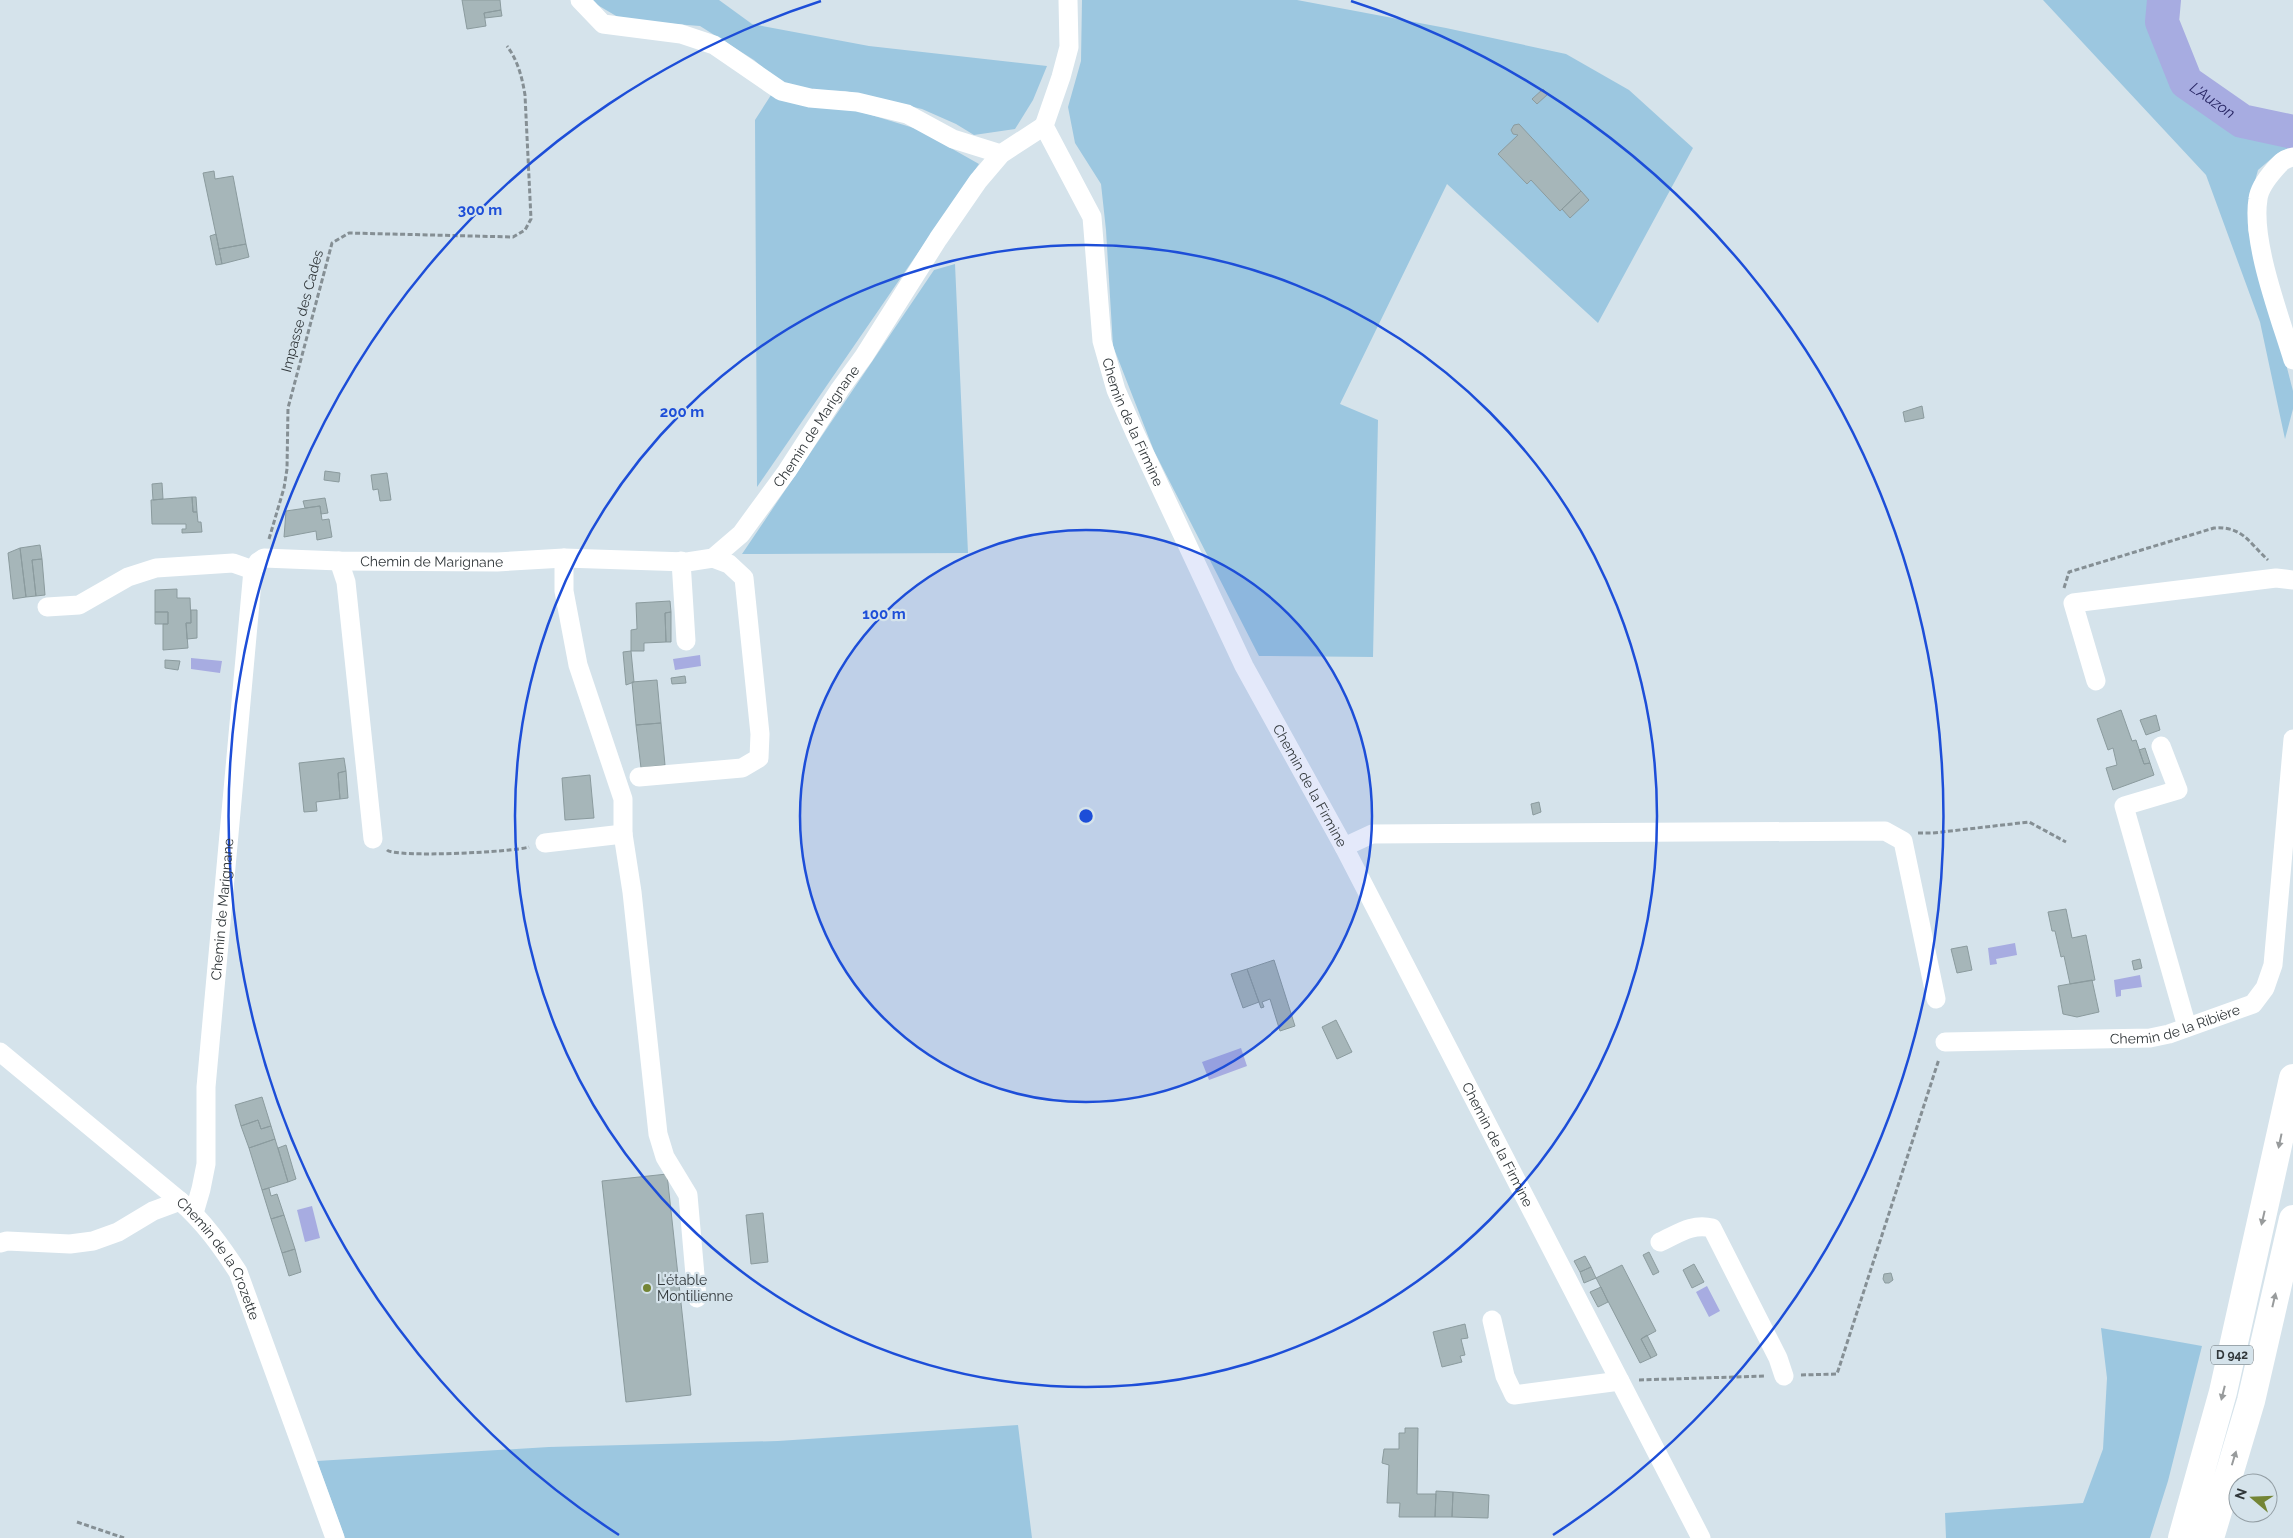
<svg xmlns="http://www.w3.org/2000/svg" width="2293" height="1538" font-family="Raleway,sans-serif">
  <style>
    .green { fill: #9cc7e0 }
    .water { fill: #a7ace1 }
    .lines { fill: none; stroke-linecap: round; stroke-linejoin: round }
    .river { stroke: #a7ace1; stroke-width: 34 }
    .building { fill: #a6b6b9; stroke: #8b9b9e }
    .path { stroke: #858f94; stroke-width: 3; stroke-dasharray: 5 2.5; stroke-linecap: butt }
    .minor { stroke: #fff; stroke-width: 19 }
    .highway { stroke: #fff; stroke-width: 28 }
    .oneway { fill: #989b9c }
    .ring { fill: none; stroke: #1d4ed8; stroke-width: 2.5 }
    .poi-dot { fill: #748535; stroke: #d5e3eb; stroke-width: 2 }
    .labels { text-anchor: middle; stroke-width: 4.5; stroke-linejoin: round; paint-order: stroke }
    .shield { fill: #d5e3eb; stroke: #626b6f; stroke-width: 1 }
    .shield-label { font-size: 12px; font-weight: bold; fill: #31373a }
    .street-label { font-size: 14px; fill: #31373a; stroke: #d5e3eb }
    .poi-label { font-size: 14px; fill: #31373a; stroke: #d5e3eb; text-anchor: start }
    .water-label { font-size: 15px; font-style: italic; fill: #282664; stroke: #d5e3eb }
    .centre { fill: #1d4ed8; stroke: #d5e3eb; stroke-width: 2.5 }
    .ring-label { font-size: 15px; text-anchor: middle; font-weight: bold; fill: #1d4ed8; stroke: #d5e3eb; stroke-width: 4.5; stroke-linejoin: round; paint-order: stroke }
  </style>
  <rect width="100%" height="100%" fill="#d5e3eb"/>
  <!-- green -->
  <path class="green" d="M589 0H719L752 24 869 46 1047 66 1033 100 1015 129 974 135 956 124 922 109 845 91 809 90 782 84 754 60 700 26 623 20Z
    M1082 0H1297L1446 28 1566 54 1629 90 1693 148 1598 323 1447 184 1340 404 1378 420 1373 657 1259 656 1154 451 1113 346 1106 230 1101 184 1075 143 1068 107 1081 61Z
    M2043 0H2157L2155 25 2180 87 2207 115 2252 134 2293 143V146L2278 153 2258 170 2251 195 2248 230 2267 291 2293 391V409L2285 439 2260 322 2206 175Z
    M771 95 855 110 917 129 979 164 757 487 755 120Z
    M955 264 968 553 742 554 934 270Z
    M2101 1328 2202 1346 2168 1481 2150 1538H1946L1945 1513 2083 1503 2103 1449 2107 1378Z
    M1018 1425 1032 1538H345L317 1461 549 1447 778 1441Z"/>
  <!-- water -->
  <path class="water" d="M700 655 701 666 675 670 673 659Z
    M191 658 222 661 220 673 191 669Z
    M2015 943 2017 955 1996 959 1997 964 1990 965 1988 948Z
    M2140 975 2142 987 2121 990V996L2116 997 2114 980Z
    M1241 1048 1247 1066 1209 1080 1202 1062Z
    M312 1206 320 1238 305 1242 297 1210Z
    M1707 1286 1720 1311 1709 1317 1696 1292Z"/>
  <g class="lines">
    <!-- river -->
    <path class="river" id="s1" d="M2164 0 2162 22 2186 82 2242 121 2293 132"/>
  </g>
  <!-- building -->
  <path class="building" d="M462 0H500L501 10 484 13 486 26 467 29Z
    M501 10 502 16 485 18 484 13Z
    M1543 89 1548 94 1537 104 1532 99Z
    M1519 124 1581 191 1560 211 1531 180 1527 184 1498 154 1518 135 1513 134 1511 130 1514 125Z
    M214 171 215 179 233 176 246 244 219 249 203 173Z
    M1581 191 1589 200 1570 218 1562 209Z
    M216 234 222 264 216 265 210 236Z
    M246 244 249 257 222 264 219 249Z
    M1922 406 1924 418 1905 422 1903 412Z
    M325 471 340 473 339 482 324 480Z
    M387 473 391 500 380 501 378 489 373 490 371 475Z
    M162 483 163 499 153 500 152 484Z
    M192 497 193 512H197L198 522H201L202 532 182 533V529H186V524H152L151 500Z
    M192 497H196L197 512H193Z
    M325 498 328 513 321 514 320 506 305 508 303 501Z
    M320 506 322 520 329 519 332 537 317 540 316 531 284 537 286 511Z
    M40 545 42 559 32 560 36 596 26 597 20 548Z
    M20 548 26 597 13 599 8 553Z
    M42 559 45 595 36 596 32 560Z
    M177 589V598H190L191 623H186L188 648 163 650V624H168V612H155V590Z
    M670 601 671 612 665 613 666 642 644 643V651H631V630L637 629 636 603Z
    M191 610H197V638L187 639 186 623H191Z
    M155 612H168V624H155Z
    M671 612V642H666L665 613Z
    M631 651 634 682 626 685 623 652Z
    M165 660 180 661 178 670 165 668Z
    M685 676 686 683 672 684 671 678Z
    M657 680 661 723 636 725 632 682Z
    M2121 710 2132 741 2136 740 2144 764 2150 763 2154 775 2113 790 2106 768 2117 765 2113 748 2108 750 2097 719Z
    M2156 715 2160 730 2146 735 2140 720Z
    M661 723 665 765 641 768 636 725Z
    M2145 748 2150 763 2144 764 2139 750Z
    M344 758 346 771 338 773 340 799 316 802 317 811 304 812 299 763Z
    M346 771 348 798 340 799 338 773Z
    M590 775 594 818 565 820 562 778Z
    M1539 802 1541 812 1533 815 1531 804Z
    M2066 909 2072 938 2086 935 2095 980 2070 984 2064 956 2061 957 2055 931H2052L2048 912Z
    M1967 946 1972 970 1957 973 1951 949Z
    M2140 959 2142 968 2134 970 2132 961Z
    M1274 960 1295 1026 1280 1031 1270 999 1262 1002 1264 1007 1261 1008 1247 969Z
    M1247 969 1259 1002 1243 1008 1231 974Z
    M2092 980 2099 1012 2077 1017 2063 1014 2058 986Z
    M1336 1020 1352 1052 1337 1059 1322 1027Z
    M262 1097 271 1126 261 1129 258 1120 241 1126 235 1105Z
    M258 1120 261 1129 271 1126 275 1139 249 1148 241 1126Z
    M275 1139 288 1182 262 1190 249 1148Z
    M286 1145 296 1179 288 1182 278 1148Z
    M667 1174 691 1395 626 1402 602 1181Z
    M269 1188 271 1196 277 1194 284 1215 271 1219 262 1190Z
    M763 1213 768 1262 751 1264 746 1215Z
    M284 1215 295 1249 282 1253 271 1219Z
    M295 1249 301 1272 289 1276 282 1253Z
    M1649 1252 1659 1272 1653 1275 1643 1255Z
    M1585 1256 1591 1267 1580 1272 1574 1261Z
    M1694 1264 1704 1282 1692 1288 1683 1270Z
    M1622 1265 1656 1331 1641 1339 1651 1358 1640 1363 1596 1278Z
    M1591 1267 1596 1278 1584 1283 1580 1272Z
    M1891 1273 1893 1280 1889 1283H1885L1883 1279 1884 1274Z
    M1601 1287 1608 1302 1598 1307 1590 1292Z
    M1465 1324 1468 1338 1461 1339 1465 1355 1460 1356 1462 1362 1442 1367 1433 1332Z
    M1647 1335 1657 1355 1651 1358 1641 1339Z
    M1405 1428H1418L1417 1494H1436L1435 1517H1399L1400 1503H1387L1389 1465 1382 1463 1384 1449H1399V1433H1405Z
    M1436 1491 1453 1492 1452 1517H1435Z
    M1453 1492 1489 1495 1488 1518 1452 1517Z"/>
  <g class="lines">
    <!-- path -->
    <path class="path" d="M269 539 284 488 287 469 288 408 332 243 349 233 513 237 525 230 531 219 525 95C522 77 518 61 507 46
      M2064 588 2069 572 2214 528C2243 526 2249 543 2268 560
      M1918 833H1933L2029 822 2066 842
      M387 850C396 858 514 852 529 847
      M1801 1375 1837 1374 1939 1059
      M1639 1380 1765 1376
      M77 1522 124 1538"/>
    <!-- minor -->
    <g class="minor">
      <path d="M580 0 603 24 681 34 714 45 781 91 810 98 857 102 907 114 953 139 1001 154"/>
      <path id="s2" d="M1068 0 1069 47 1061 77 1044 126 1092 217 1102 341 1116 390 1135 433 1244 666 1344 847 1701 1538"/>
      <path d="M2293 157C2284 159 2281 162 2275 169 2268 177 2259 189 2258 199 2251 242 2280 317 2293 360"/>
      <path d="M339 561 346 582 373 839"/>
      <path d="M681 561 686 641"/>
      <path d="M47 607 79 605 128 577 156 568 233 563 253 570"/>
      <path d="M2096 681 2073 603 2276 578 2293 580"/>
      <path d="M2161 746 2178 790 2124 806 2187 1027"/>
      <path d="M639 777 742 768 759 758 760 734 744 578 729 564 713 558"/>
      <path d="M623 834 632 892 658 1134 665 1157 688 1195 697 1298"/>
      <path d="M545 843 623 834V799L578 665 564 591V558"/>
      <path d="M1344 847 1372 834 1885 831 1903 841 1936 999"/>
      <path id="s3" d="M1945 1042 2150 1038 2169 1034 2253 1004 2265 988 2273 965 2293 739"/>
      <path id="s4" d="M0 1052 180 1201C204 1222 221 1246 238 1272L335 1538"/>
      <path id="s5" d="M194 1213 201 1189 206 1164V1087L253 570 258 562 264 558 339 561 497 562 564 558 687 562 713 558 741 534 787 471 840 389 864 356 938 239 978 181 1001 154 1044 126"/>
      <path d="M1660 1242C1678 1234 1692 1223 1712 1228L1778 1358 1784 1376"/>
      <path d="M0 1243 7 1241 70 1244 93 1241 118 1232 153 1211 180 1201"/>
      <path d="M1492 1320 1505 1376 1514 1395 1620 1381"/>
    </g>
    <!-- highway -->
    <path class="highway" d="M2182 1538 2223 1392 2293 1078
      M2210 1538 2251 1401 2293 1219"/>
  </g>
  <!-- one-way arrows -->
  <defs><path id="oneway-solid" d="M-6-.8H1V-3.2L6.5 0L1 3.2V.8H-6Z" transform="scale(1.25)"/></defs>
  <g class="oneway">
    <use href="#oneway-solid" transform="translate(2280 1141) rotate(102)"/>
    <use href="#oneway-solid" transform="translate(2263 1218) rotate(103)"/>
    <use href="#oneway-solid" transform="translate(2274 1300) rotate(-77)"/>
    <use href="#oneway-solid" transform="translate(2223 1393) rotate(104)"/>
    <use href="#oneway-solid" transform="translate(2234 1458) rotate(-73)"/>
  </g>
  <!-- distance rings -->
  <circle cx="1086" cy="816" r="286" fill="#1d4ed8" fill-opacity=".12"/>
  <g class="ring">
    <circle cx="1086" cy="816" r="286"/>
    <circle cx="1086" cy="816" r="571"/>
    <path d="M619 1535A857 857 0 0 1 821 1M1351 1A857 857 0 0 1 1553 1535"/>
  </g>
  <!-- markers -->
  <circle class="poi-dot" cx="647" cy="1288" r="5"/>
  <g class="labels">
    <!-- shield labels -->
    <rect class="shield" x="2211" y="1345.5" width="42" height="19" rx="4"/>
    <g class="shield-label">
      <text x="2232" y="1359">D 942</text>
    </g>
    <!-- street labels -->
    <g class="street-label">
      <text transform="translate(302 311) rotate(-75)" y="5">Impasse des Cades</text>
      <text dy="5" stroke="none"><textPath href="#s2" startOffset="444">Chemin de la Firmine</textPath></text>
      <text dy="5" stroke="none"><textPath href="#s5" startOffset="1281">Chemin de Marignane</textPath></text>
      <text dy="5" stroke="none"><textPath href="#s5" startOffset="831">Chemin de Marignane</textPath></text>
      <text dy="5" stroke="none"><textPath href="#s2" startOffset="849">Chemin de la Firmine</textPath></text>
      <text dy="5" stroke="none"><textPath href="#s5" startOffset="306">Chemin de Marignane</textPath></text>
      <text dy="5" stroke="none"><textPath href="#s3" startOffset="232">Chemin de la Ribière</textPath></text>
      <text dy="5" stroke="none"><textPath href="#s2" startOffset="1254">Chemin de la Firmine</textPath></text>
      <text dy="5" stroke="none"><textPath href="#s4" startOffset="304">Chemin de la Crozette</textPath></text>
    </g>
    <!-- poi labels -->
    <g class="poi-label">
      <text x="657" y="1285">L'étable<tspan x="657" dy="16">Montilienne</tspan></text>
    </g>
    <!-- water labels -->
    <g class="water-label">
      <text dy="5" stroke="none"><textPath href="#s1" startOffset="119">L'Auzon</textPath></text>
    </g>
  </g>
  <circle cx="1086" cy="816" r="8" class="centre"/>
  <g class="ring-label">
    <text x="480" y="215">300 m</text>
    <text x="682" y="417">200 m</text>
    <text x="884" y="619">100 m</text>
  </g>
  <!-- north arrow -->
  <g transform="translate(2253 1498) rotate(289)"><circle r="24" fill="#d5e3eb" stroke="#939ea4"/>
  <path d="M0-4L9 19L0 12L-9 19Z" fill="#748535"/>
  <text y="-8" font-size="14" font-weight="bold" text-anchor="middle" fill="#31373a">N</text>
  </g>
</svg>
